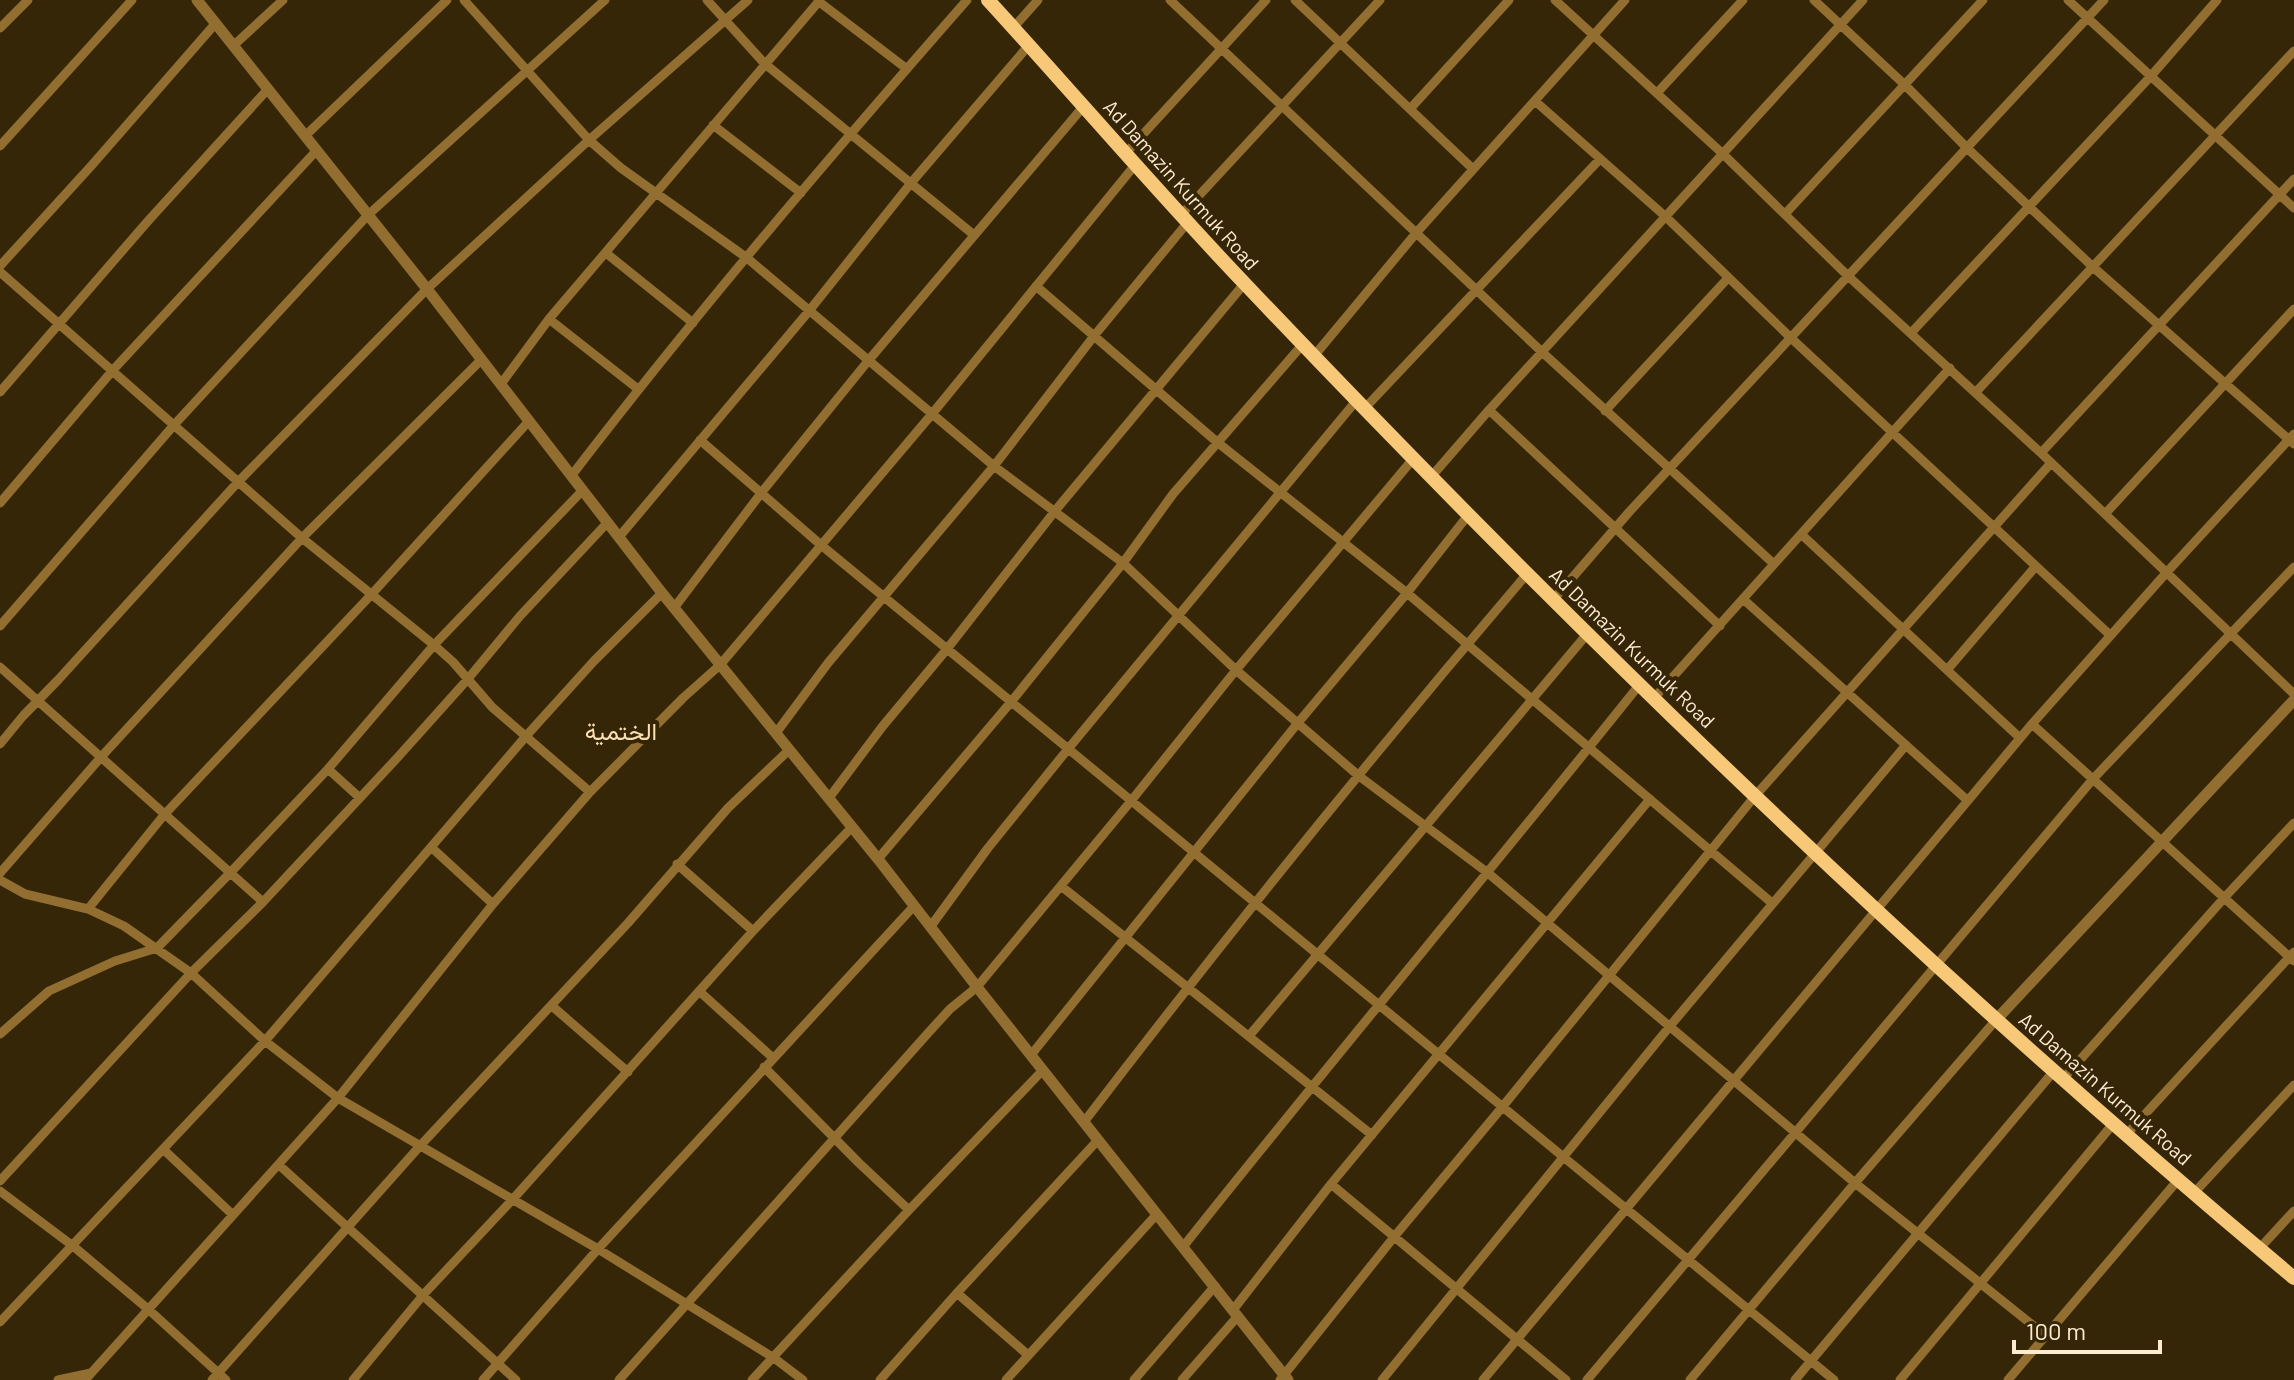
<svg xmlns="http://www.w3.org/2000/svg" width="2294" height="1380" font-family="Barlow,Vazirmatn,sans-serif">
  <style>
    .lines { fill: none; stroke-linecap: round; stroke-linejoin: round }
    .minor { stroke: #926e30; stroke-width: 9 }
    .tertiary { stroke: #926e30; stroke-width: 11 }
    .trunk { stroke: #f7c878; stroke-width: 14 }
    .labels { text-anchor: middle; stroke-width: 8; stroke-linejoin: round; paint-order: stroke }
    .street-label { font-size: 20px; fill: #feecd0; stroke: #362608 }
    .quarter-label { font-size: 24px; fill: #fcdfb2; stroke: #362608 }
  </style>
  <rect width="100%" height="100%" fill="#362608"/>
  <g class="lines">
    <!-- minor -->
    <path class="minor" d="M464 0 589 140 621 168 747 258 994 466 1123 563 1236 670 1359 776 1488 873 1855 1183 2045 1335
      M707 0 764 63 974 235
      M1170 0 1542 352 1774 564
      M1295 0 1473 169
      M1555 0 1723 154 1848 276 2041 453 2294 694
      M1814 0 1906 86 1967 148 2093 267 2294 444
      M2068 0 2294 208
      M818 1 907 69
      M0 28 28 0
      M1013 28 1038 0
      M233 46 283 0
      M1657 93 1743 0
      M1535 101 1666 217 1791 338 2110 635
      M1410 109 1509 0
      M713 125 801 193
      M305 136 447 0
      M0 146 132 0
      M1125 154 1266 0
      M1785 214 1983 0
      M1181 215 1380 0
      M606 253 693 323
      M0 266 92 165 215 24
      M0 272 302 538 434 645 453 662 492 707 590 792
      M1036 286 1217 442 1407 593 1772 903
      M549 319 638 389
      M1911 333 2151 76 2217 0
      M1314 356 1417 232 1625 0
      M501 384 549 319 820 0
      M0 392 148 221 268 89
      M1976 392 2294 51
      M1364 409 1600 159
      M1489 410 1720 626
      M1605 411 1728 278
      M700 440 821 545 1834 1380
      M2041 453 2294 179
      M572 475C697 312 831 155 967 0
      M1431 477 1489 410 1863 0
      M0 503 113 370 317 150
      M2105 514 2294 309
      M1801 534 2020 738
      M619 537 809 311 911 183 1029 45
      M1743 599 1967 800
      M1553 600 1630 511 2104 0
      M674 608 762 492 868 361 1083 107
      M0 626 174 425 368 215 605 0
      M0 667 263 902
      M1947 670 2036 566
      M1654 698 1950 368
      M2032 724 2294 961
      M776 733 828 663 994 466 1094 336 1188 222
      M0 744 23 716 58 680 238 482 427 289 589 140 748 0
      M328 769 360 798
      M829 798 882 727 947 649 1055 511 1244 284
      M431 847 493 904
      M878 859 1011 702 1123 563 1173 494 1303 344
      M677 864 753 931
      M0 873 102 756 302 538 481 360
      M0 880 25 894 88 909 124 926 191 973 265 1041 338 1098 598 1249 774 1358 803 1380
      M1061 886 1372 1135
      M88 909 164 815 370 596 529 421
      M931 926 988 848 1068 749 1356 401
      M699 991 773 1058
      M552 1006 628 1072
      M0 1034 49 991 115 961 157 948 230 873 328 769 434 645 583 490
      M1249 1036 1588 633
      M1031 1055 1297 724 1407 593 1469 514
      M764 1067 859 1163 909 1210
      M2063 1079 2225 897 2294 823
      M1084 1122C1227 935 1375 752 1527 574
      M2125 1136 2294 952
      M164 1150 233 1215
      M279 1165 516 1380
      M0 1181 191 973 263 902 398 757 467 680 520 616 608 522
      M1331 1184 1566 1380
      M0 1191 73 1246 148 1309 226 1380
      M2194 1193 2294 1085
      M1183 1247C1333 1058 1489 873 1640 684
      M2259 1249 2294 1211
      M957 1293 1028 1355
      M1233 1310 1331 1184 1650 799
      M0 1322 265 1041 527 735 594 661 662 593
      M58 1380 91 1373
      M85 1380 338 1098 493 904 590 792 683 698 720 665 932 414 1135 165
      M212 1380 419 1147 628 923 728 808 789 750
      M353 1380 424 1294 513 1199 753 931 852 827
      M483 1380 598 1249 914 906
      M619 1380 929 1032 950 1009 977 987 1131 801 1236 670 1413 459
      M752 1380 909 1210 1043 1070
      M880 1380 957 1293 1098 1140
      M1006 1380 1157 1214
      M1134 1380 1215 1286
      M1182 1380 1238 1316
      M1280 1380 1394 1237 1499 1111 1755 796 2051 463
      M1382 1380 1670 1026 1906 745
      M1483 1380 2032 724 2167 572 2294 434
      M1587 1380 2093 779 2294 567
      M1690 1380 1855 1183 1996 1020
      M1795 1380 2054 1071
      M1900 1380 2113 1124
      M2008 1380 2178 1180"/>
    <!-- tertiary -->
    <path class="tertiary" d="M197 0 427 289 662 593 878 859 977 987 1288 1380
      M1996 1020 2294 700"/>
    <!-- trunk -->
    <path class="trunk" d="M988 0C1075 95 1158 193 1247 286 1578 635 1925 970 2294 1278"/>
  </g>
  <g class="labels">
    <!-- street labels -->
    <g class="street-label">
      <text transform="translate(1181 185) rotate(48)" y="7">Ad Damazin Kurmuk Road</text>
      <text transform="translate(1632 648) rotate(44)" y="7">Ad Damazin Kurmuk Road</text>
      <text transform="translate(2105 1089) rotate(41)" y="7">Ad Damazin Kurmuk Road</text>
    </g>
    <!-- quarter labels -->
    <g class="quarter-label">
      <text x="621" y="740">الختمية</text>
    </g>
  </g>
  <!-- scale -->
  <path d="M2014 1340v12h146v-12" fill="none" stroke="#feecd0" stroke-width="4"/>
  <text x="2026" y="1340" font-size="24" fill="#feecd0" stroke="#362608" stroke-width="6" paint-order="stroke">100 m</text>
</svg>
